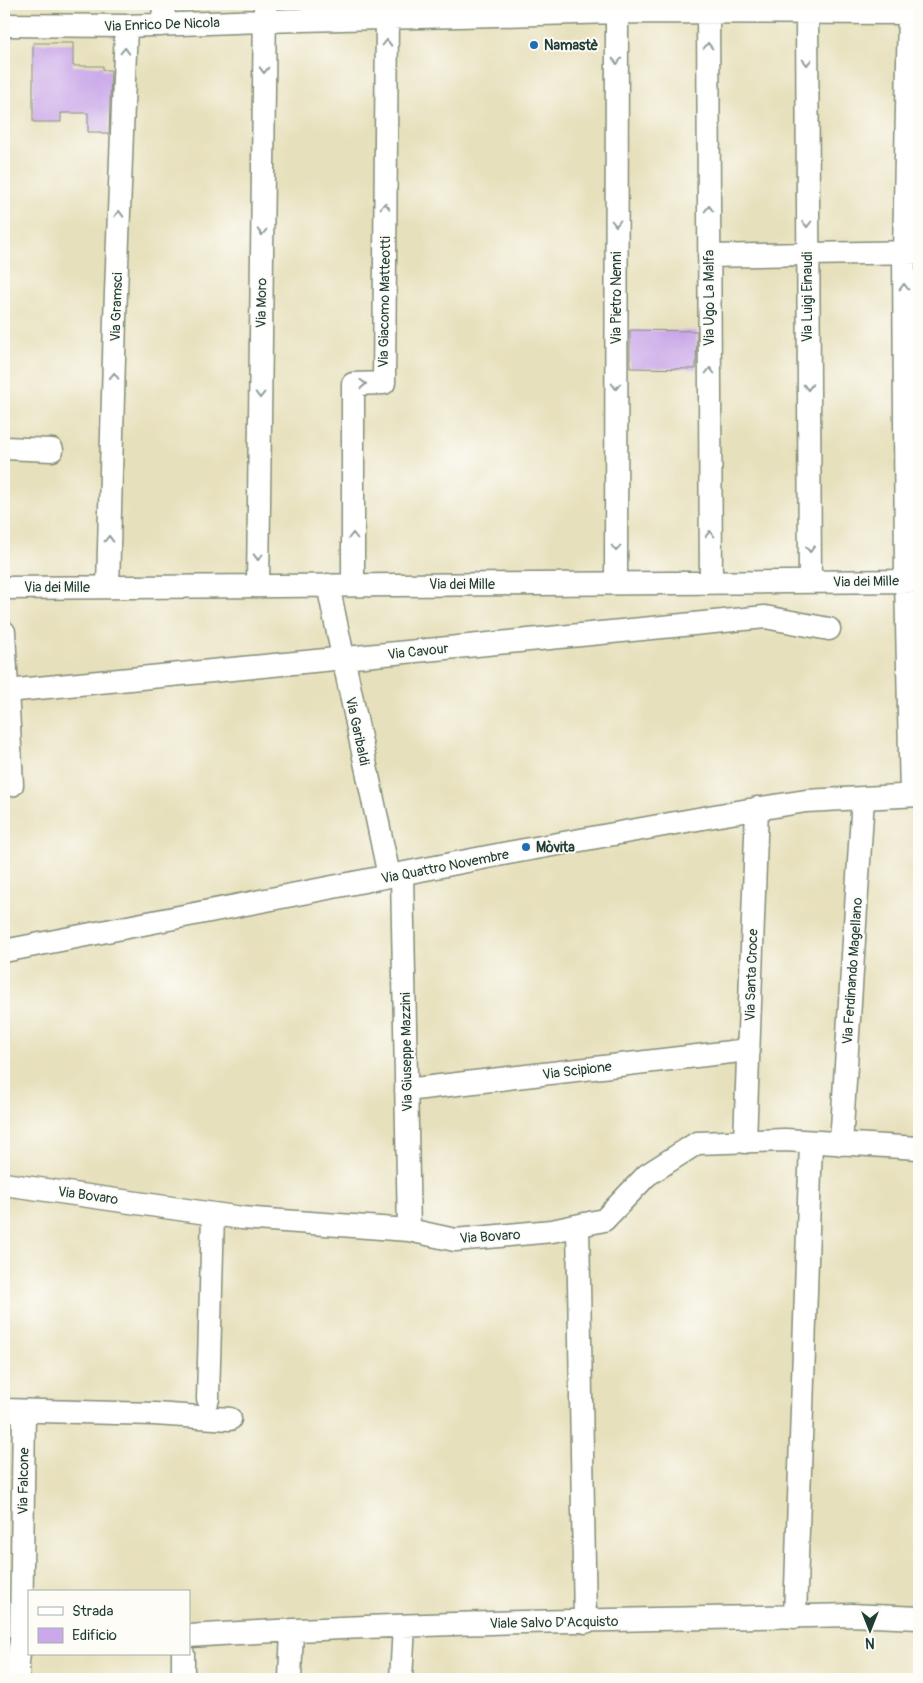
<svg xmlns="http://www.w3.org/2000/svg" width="923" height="1683" font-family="Pangolin,sans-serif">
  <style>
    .building { fill: #caa8e9 }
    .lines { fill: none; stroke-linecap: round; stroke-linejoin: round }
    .minor-casing { stroke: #838e78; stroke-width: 25 }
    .minor { stroke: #fff; stroke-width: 22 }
    .oneway { stroke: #8f9e9a }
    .poi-dot { fill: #1f6fb2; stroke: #fdfcf7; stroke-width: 2 }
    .labels { text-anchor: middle; stroke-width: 4; stroke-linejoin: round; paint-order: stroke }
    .street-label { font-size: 14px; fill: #1f3d34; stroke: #fdfcf7 }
    .poi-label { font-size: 14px; font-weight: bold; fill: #1f3d34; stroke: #fdfcf7; text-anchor: start }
  </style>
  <rect width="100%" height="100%" fill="#fdfcf7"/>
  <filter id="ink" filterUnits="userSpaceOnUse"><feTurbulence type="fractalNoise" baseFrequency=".02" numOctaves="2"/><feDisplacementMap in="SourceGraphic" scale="10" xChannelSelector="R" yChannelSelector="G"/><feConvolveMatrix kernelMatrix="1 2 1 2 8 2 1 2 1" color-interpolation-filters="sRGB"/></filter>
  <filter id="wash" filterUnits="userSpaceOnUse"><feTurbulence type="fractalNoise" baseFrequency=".0096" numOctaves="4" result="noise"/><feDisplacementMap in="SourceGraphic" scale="20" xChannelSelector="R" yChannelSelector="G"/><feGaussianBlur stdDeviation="1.12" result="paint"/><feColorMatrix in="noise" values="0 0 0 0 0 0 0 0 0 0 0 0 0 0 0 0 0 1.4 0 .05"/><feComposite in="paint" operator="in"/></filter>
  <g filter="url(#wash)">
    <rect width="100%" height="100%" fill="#e7e0bc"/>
    <g id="blocks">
      <!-- building -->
      <path class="building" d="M33 43H73V66H103V70H111L109 134H101V132H88V113H61V122H33Z
        M630 330 697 331 696 369 630 368Z"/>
    </g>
  </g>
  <g filter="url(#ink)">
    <use href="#blocks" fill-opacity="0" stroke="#838e78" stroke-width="1"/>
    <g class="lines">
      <!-- minor casing -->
      <g class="minor-casing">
        <path id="minor" d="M708 13 711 582
          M807 13 810 582
          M909 13 904 252 906 581 911 795
          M4 25 126 26 264 21 617 12 919 13
          M163 25 164 4
          M709 256 918 252
          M4 448 52 450
          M616 583 617 12
          M328 585 389 876
          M353 585V384L384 383 387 18
          M258 586 265 4
          M108 587 115 319 126 26
          M4 588 919 581
          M4 632 12 785
          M7 691 765 617 829 629
          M402 874 409 1230
          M4 951 508 853 731 813 806 801 919 795
          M406 1090 748 1050
          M745 1142 757 808
          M841 1144 863 798
          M4 1184 242 1218 409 1230 455 1240 552 1231 604 1220 647 1175 697 1143 785 1140 919 1148
          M578 1226 585 1622
          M208 1399 213 1214
          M4 1410 154 1414 230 1419
          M795 1617 811 1142
          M189 1636C409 1622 629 1620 850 1615L919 1618
          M18 1679V1661L21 1641 24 1411
          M183 1679V1654
          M290 1679 292 1630
          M401 1679 404 1626"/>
      </g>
      <!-- minor -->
      <use href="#minor" class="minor"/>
    </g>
    <!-- one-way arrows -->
    <defs><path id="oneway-chevron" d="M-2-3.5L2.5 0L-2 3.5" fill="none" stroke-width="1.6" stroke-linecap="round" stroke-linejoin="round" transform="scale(1.25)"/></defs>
    <g class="oneway">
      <use href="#oneway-chevron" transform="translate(387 43) rotate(-89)"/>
      <use href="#oneway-chevron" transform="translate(708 46) rotate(-90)"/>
      <use href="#oneway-chevron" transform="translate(125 51) rotate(-88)"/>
      <use href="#oneway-chevron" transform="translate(617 61) rotate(90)"/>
      <use href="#oneway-chevron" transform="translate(807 62) rotate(90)"/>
      <use href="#oneway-chevron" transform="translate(264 70) rotate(91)"/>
      <use href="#oneway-chevron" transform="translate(385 206) rotate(-89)"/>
      <use href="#oneway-chevron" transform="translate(709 209) rotate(-90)"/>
      <use href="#oneway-chevron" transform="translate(119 214) rotate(-88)"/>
      <use href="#oneway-chevron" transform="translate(616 223) rotate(90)"/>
      <use href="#oneway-chevron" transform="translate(807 224) rotate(90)"/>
      <use href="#oneway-chevron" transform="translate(262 232) rotate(91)"/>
      <use href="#oneway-chevron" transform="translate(904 287) rotate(-90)"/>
      <use href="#oneway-chevron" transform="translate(710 371) rotate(-90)"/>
      <use href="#oneway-chevron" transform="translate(114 376) rotate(-88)"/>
      <use href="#oneway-chevron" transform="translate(363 384) rotate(-2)"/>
      <use href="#oneway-chevron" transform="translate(616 386) rotate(90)"/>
      <use href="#oneway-chevron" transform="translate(808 387) rotate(89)"/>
      <use href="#oneway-chevron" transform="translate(260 395) rotate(91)"/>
      <use href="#oneway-chevron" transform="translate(710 534) rotate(-90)"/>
      <use href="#oneway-chevron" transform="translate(353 536) rotate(-90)"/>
      <use href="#oneway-chevron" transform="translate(109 539) rotate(-89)"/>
      <use href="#oneway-chevron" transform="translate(616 548) rotate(90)"/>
      <use href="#oneway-chevron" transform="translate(810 549) rotate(89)"/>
      <use href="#oneway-chevron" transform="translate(258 557) rotate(91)"/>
    </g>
  </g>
  <!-- markers -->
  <g class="poi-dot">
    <circle cx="534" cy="45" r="5"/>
    <circle cx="526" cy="847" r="5"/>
  </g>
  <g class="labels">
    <!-- street labels -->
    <g class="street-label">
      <text transform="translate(162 24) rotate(-2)" y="5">Via Enrico De Nicola</text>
      <text transform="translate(807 297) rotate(-90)" y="5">Via Luigi Einaudi</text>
      <text transform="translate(616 298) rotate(-90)" y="5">Via Pietro Nenni</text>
      <text transform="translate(709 298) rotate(-90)" y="5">Via Ugo La Malfa</text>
      <text transform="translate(384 302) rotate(-89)" y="5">Via Giacomo Matteotti</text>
      <text transform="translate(261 303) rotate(-89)" y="5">Via Moro</text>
      <text transform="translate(116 307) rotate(-88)" y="5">Via Gramsci</text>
      <text transform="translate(866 581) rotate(-1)" y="5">Via dei Mille</text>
      <text x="462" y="589">Via dei Mille</text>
      <text x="57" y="592">Via dei Mille</text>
      <text transform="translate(418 651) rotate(-6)" y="5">Via Cavour</text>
      <text transform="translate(358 731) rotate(78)" y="5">Via Garibaldi</text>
      <text transform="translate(445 866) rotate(-11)" y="5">Via Quattro Novembre</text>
      <text transform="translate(852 971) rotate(-86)" y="5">Via Ferdinando Magellano</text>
      <text transform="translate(751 975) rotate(-88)" y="5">Via Santa Croce</text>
      <text transform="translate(406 1052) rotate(-91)" y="5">Via Giuseppe Mazzini</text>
      <text transform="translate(577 1070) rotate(-7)" y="5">Via Scipione</text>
      <text transform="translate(88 1195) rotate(8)" y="5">Via Bovaro</text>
      <text transform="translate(490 1236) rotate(-4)" y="5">Via Bovaro</text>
      <text transform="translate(23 1481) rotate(-89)" y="5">Via Falcone</text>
      <text transform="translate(554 1622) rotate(-1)" y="5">Viale Salvo D'Acquisto</text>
    </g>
    <!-- poi labels -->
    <g class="poi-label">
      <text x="544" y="50">Namastè</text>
      <text x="536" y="852">Mòvita</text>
    </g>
  </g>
  <!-- margin -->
  <rect width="923" height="1683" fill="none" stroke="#fdfcf7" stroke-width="20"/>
  <!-- legend -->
  <rect x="28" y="1590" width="162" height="65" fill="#fdfcf7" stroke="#a4b0a9"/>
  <rect x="38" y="1607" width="25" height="8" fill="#ffffff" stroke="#a4b0a9"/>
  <text x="72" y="1616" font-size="15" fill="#1f3d34">Strada</text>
  <rect x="38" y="1628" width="25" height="15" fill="#caa8e9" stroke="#a4b0a9"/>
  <text x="72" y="1640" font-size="15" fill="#1f3d34">Edificio</text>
  <!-- north arrow -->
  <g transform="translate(870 1630) rotate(180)" stroke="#fdfcf7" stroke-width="4" paint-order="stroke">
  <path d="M0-4L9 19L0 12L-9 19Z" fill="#1f3d34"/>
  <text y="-8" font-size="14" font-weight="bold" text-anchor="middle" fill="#1f3d34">N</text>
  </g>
</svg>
